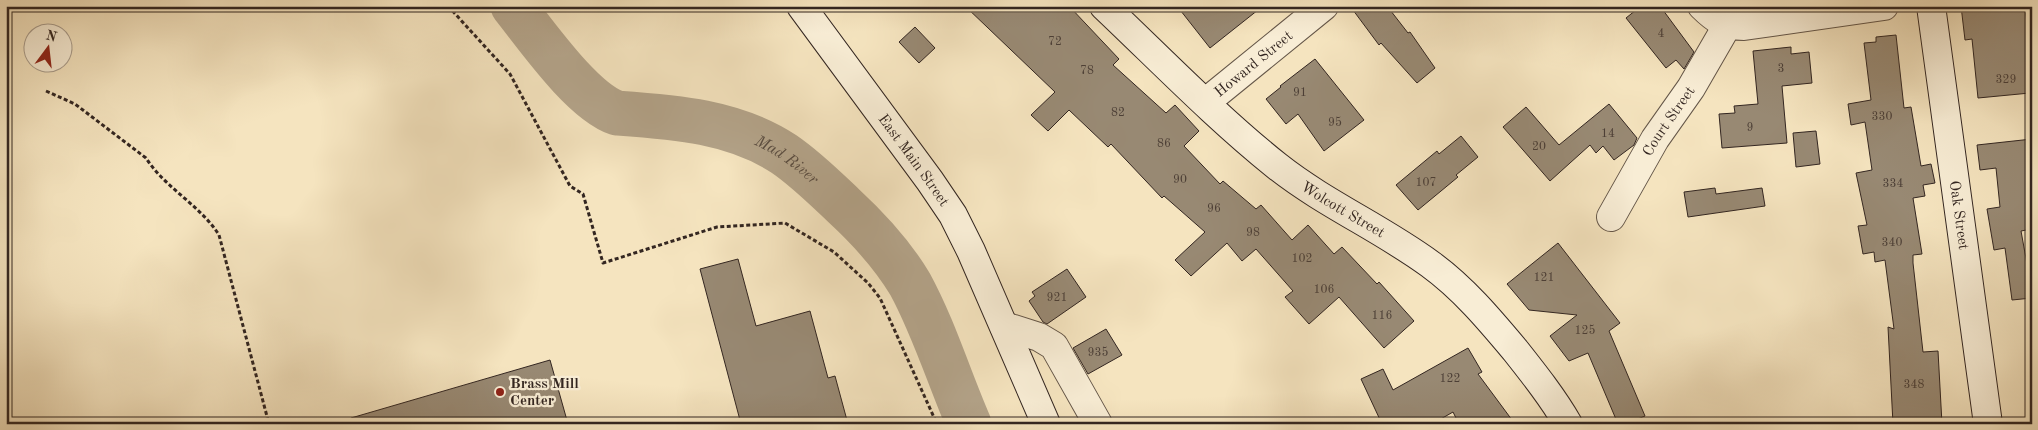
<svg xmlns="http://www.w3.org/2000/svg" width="2038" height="430" font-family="'Old Standard TT',serif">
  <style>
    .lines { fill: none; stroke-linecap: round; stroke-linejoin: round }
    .river { stroke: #b3a389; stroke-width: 45 }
    .building { fill: #988973; stroke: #332621 }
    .street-casing { stroke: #645648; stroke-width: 30 }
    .secondary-casing { stroke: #332621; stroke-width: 30 }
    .path { stroke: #332621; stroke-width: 3; stroke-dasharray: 4 2.5; stroke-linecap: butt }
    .street { stroke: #f8edd5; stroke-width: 28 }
    .secondary { stroke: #f8edd5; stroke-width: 28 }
    .poi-dot { fill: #8f2418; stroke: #f8edd5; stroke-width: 2 }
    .labels { text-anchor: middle; stroke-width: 4.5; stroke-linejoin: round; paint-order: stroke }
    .number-label { font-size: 12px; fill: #4c3f36 }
    .street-label { font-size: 15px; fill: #332621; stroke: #f8edd5 }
    .poi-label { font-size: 15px; font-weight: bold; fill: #332621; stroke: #f8edd5; text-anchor: start }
    .water-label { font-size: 16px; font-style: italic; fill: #594c40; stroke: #f8edd5 }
  </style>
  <rect width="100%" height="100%" fill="#f5e4bf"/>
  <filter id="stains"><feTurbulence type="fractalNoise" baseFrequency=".004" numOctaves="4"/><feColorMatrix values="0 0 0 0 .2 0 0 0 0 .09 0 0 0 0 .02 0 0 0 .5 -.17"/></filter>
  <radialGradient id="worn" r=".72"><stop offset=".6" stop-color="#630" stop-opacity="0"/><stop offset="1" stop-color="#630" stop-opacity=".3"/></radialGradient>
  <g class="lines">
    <!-- river -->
    <path class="river" id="s1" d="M513 6C537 36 582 101 617 113 674 117 734 121 784 154 806 169 825 188 844 206 870 230 892 254 910 284 934 328 949 378 969 424"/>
  </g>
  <!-- building -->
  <path class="building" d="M965 6H1069L1119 59 1113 65 1166 113 1175 105 1199 131 1184 146 1220 184 1223 181 1256 209 1261 205 1292 240 1308 225 1334 254 1342 247 1377 284 1379 282 1414 321 1384 348 1339 297 1309 324 1285 297 1293 291 1256 249 1242 261 1227 243 1191 276 1175 260 1205 232 1164 196 1162 198 1111 144 1108 147 1069 110 1048 131 1031 115 1055 92Z
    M1177 6H1263L1210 48Z
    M1350 6H1387L1408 33 1410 32 1435 68 1417 83 1381 43 1379 45Z
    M1641 6H1660L1694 52 1684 69 1676 60 1666 68 1626 18Z
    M1961 6H2025L2032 67V86H2029L2030 93 1978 98 1972 39 1965 40Z
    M915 27 935 48 919 63 899 42Z
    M1896 35 1904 108 1911 107 1921 166 1931 164 1935 183 1923 185 1925 196 1913 198 1922 254 1913 255V263L1923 352 1938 351 1942 424H1893L1888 327 1894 329 1885 260 1875 262 1874 252 1863 254 1858 226 1867 225 1856 173 1872 170 1865 122 1851 125 1848 104 1871 100 1864 43 1876 42V37Z
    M1791 47V54L1809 52 1812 83 1782 86 1787 143 1722 148 1719 114 1735 113 1734 106 1758 104 1753 51Z
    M1315 59 1364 120 1324 151 1298 114 1286 124 1266 99 1281 87 1280 86Z
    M1609 104 1637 138 1634 145 1614 160 1603 146 1596 153 1590 145 1550 181 1503 127 1526 107 1559 145Z
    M1816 131 1820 164 1796 167 1793 133Z
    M1461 136 1478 157 1456 175 1458 177 1418 210 1396 185 1437 151 1439 154Z
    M2032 139V229L2021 231 2029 275H2032V298L2012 300 2005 248 1994 250 1987 209 2000 207 1996 168 1980 170 1977 145Z
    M1715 188 1716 194 1762 188 1765 206 1688 217 1684 192Z
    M1558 243 1620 323 1609 331 1645 416 1626 424H1618L1588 353 1569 361 1550 336 1577 315 1529 310 1507 284Z
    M738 259 756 326 810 311 828 378 835 376 848 424H741L700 269Z
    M1067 269 1086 297 1047 324 1043 322 1029 301 1035 296 1032 292Z
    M1106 329 1122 355 1088 374 1073 348Z
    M1468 348 1482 372 1478 374 1515 424H1459L1453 412 1432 424H1382L1361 379 1383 369 1393 390Z
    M550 360 568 424H352L351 418Z"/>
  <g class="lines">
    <!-- street casing -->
    <g class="street-casing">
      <g id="street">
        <path d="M1702 6C1715 19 1725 26 1744 26L1884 6"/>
        <path id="s2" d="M1206 102 1324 6"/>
        <path id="s3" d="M1611 217 1655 139 1691 88 1728 24"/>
        <path d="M1004 326 1039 337 1054 346 1098 424"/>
      </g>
    </g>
    <!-- secondary casing -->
    <g class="secondary-casing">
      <g id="secondary">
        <path id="s4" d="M801 6 930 181 953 215 971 251 1046 424"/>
        <path id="s5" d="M1104 6C1161 60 1216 117 1277 166 1325 204 1381 228 1430 264 1463 288 1489 319 1515 350 1534 374 1553 398 1568 424"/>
        <path id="s6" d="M1931 6 1988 424"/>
      </g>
    </g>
    <!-- path -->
    <path class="path" d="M448 6 510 74 570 186 583 194 603 263 717 227 785 223 834 252 868 283 880 298 937 424
      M46 91 75 104 146 158C165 188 200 205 219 235L269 424"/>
    <!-- street -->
    <use href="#street" class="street"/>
    <!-- secondary -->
    <use href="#secondary" class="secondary"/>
  </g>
  <!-- markers -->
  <circle class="poi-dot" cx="500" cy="392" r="5"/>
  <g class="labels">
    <!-- number labels -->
    <g class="number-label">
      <text x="1661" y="37">4</text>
      <text x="1055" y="45">72</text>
      <text x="1781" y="72">3</text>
      <text x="1087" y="74">78</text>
      <text x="2006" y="83">329</text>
      <text x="1300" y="96">91</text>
      <text x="1118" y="116">82</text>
      <text x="1882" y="120">330</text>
      <text x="1335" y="126">95</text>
      <text x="1750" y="131">9</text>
      <text x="1608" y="137">14</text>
      <text x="1164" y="147">86</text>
      <text x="1539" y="150">20</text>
      <text x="1180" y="183">90</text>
      <text x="1426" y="186">107</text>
      <text x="1893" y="187">334</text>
      <text x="1214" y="212">96</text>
      <text x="1253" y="236">98</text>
      <text x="1892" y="246">340</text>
      <text x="1302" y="262">102</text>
      <text x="1544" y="281">121</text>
      <text x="1324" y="293">106</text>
      <text x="1057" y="301">921</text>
      <text x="1382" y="319">116</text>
      <text x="1585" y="334">125</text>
      <text x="1098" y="356">935</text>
      <text x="1450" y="382">122</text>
      <text x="1914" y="388">348</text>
    </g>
    <!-- street labels -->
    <g class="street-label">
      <text dy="5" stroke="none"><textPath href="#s2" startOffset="61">Howard Street</textPath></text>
      <text dy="5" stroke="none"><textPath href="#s3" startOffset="112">Court Street</textPath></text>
      <text dy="5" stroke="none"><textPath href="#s4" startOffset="191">East Main Street</textPath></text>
      <text dy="5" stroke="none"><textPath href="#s5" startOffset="315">Wolcott Street</textPath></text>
      <text dy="5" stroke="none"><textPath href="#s6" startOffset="211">Oak Street</textPath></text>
    </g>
    <!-- poi labels -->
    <g class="poi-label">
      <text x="510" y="388">Brass Mill<tspan x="510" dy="17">Center</tspan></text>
    </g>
    <!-- water labels -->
    <g class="water-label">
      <text dy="6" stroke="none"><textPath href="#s1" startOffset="330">Mad River</textPath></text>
    </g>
  </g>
  <!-- margin -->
  <rect width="2038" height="430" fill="none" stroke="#f5e4bf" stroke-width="25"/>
  <rect x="8" y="8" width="2023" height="415" fill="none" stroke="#332621" stroke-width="2.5"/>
  <rect x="12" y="12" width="2013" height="405" fill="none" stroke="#332621"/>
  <!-- north arrow -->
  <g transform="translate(48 48) rotate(15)"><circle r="24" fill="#f8edd5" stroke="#a99d8d"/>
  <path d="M0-4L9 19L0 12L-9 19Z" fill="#8f2418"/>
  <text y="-8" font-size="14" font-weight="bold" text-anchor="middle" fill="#332621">N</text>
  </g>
  <rect width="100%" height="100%" filter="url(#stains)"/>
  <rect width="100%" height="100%" fill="url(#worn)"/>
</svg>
